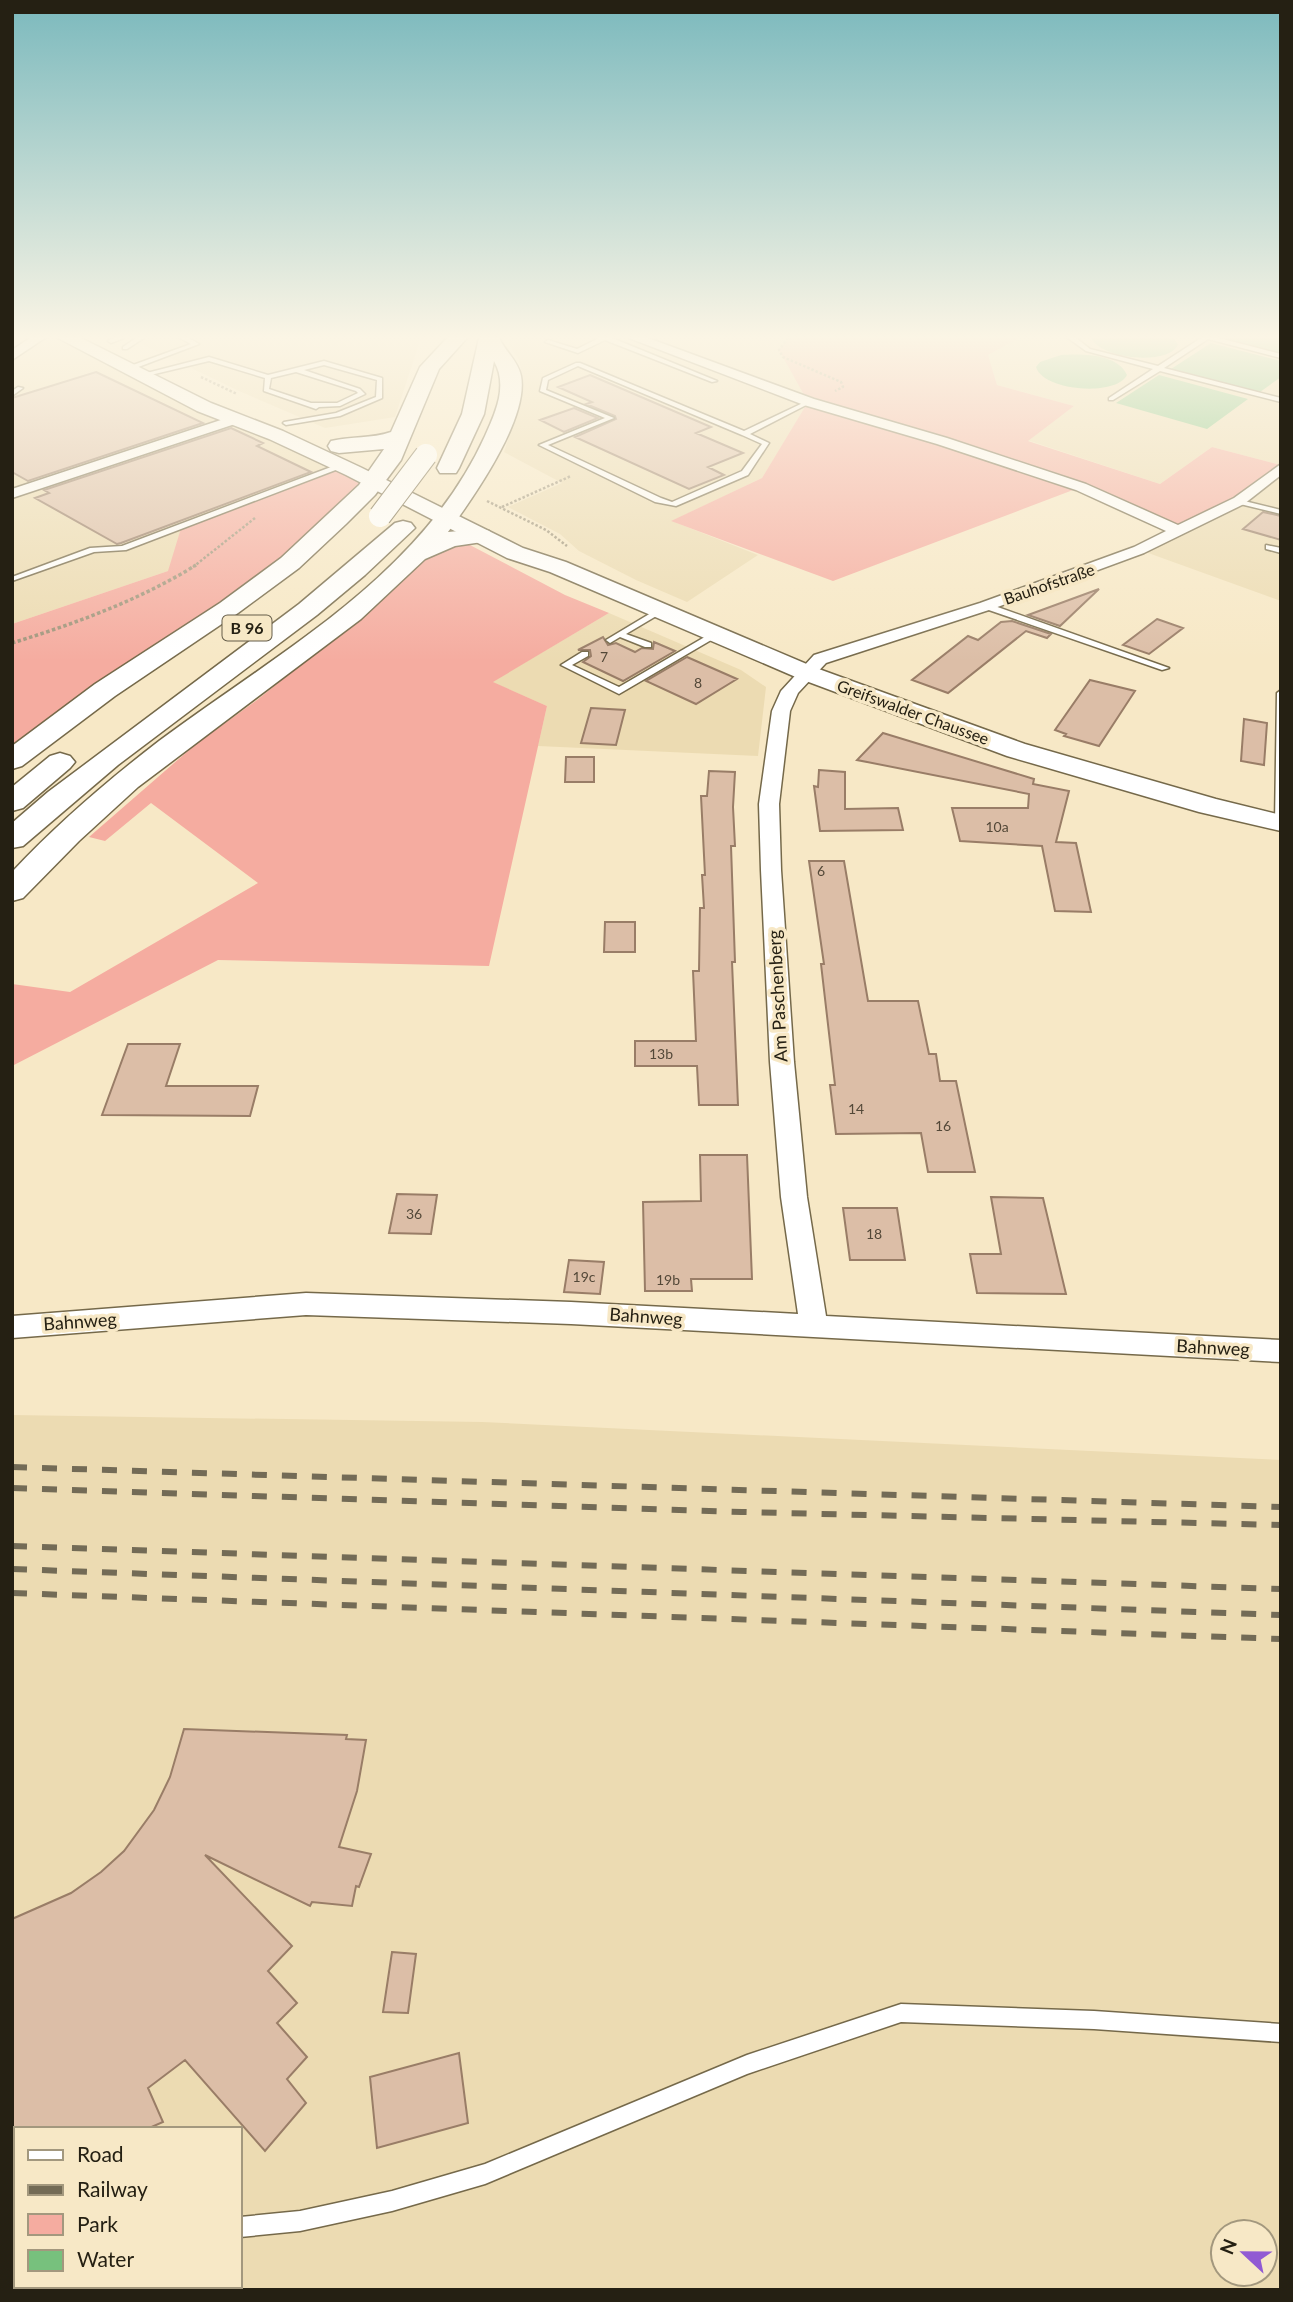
<svg xmlns="http://www.w3.org/2000/svg" width="1293" height="2302" font-family="Lato,sans-serif">
  <style>
    .built { fill: #ecdbb2; fill-rule: evenodd }
    .green { fill: #f5aca0 }
    .water { fill: #77c17d }
    .building { fill: #dcbea7; stroke: #997d67; stroke-width: 2 }
    .lines { fill: none; stroke-linecap: round; stroke-linejoin: round }
    .lane-casing { stroke: #75694a; stroke-width: 3 }
    .street-casing { stroke: #75694a; stroke-width: 3 }
    .secondary-casing { stroke: #75694a; stroke-width: 3 }
    .highway-casing { stroke: #75694a; stroke-width: 3 }
    .path-far1 { stroke: #a0957c; stroke-width: 2.5; stroke-dasharray: 2.5 2; stroke-linecap: butt }
    .path { stroke: #a0957c; stroke-width: 3.5; stroke-dasharray: 3.5 2.5; stroke-linecap: butt }
    .lane { fill: #fff; fill-rule: evenodd }
    .street { fill: #fff; fill-rule: evenodd }
    .secondary { fill: #fff; fill-rule: evenodd }
    .highway { fill: #fff; fill-rule: evenodd }
    .rail { stroke: #736b56; stroke-width: 6; stroke-dasharray: 15 15; stroke-linecap: butt }
    .highway-bridge-casing { stroke: #75694a; stroke-width: 24; stroke-linecap: butt }
    .highway-bridge { stroke: #fff; stroke-width: 22 }
    .labels { text-anchor: middle; stroke-width: 7; stroke-linejoin: round; paint-order: stroke }
    .number-label { font-size: 14px; fill: #534838 }
    .far-street-label { font-size: 16px; fill: #252013; stroke: #f7e8c6 }
    .shield { fill: #f7e8c6; stroke: #645c49; stroke-width: 2 }
    .shield-label { font-size: 16px; font-weight: bold; fill: #252013 }
    .street-label { font-size: 18px; fill: #252013; stroke: #f7e8c6 }
  </style>
  <rect width="100%" height="100%" fill="#f7e8c6"/>
  <!-- built -->
  <path class="built" d="M39 338H67L342 466 168 571 12 624V356Z
    M129 338H421L395 417 325 428 239 391Z
    M508 338H788L784 341 783 357 809 402 762 478 672 521 758 555 687 602 636 580 579 551 560 534 508 507 562 483 504 452 521 399 523 379 519 360 510 346Z
    M1019 338H1281V465L1212 447 1160 484 1027 440 1074 406 997 385 988 355Z
    M1281 468V601L1140 550Z
    M609 613 741 670 766 687 758 756 538 746 547 706 492 682Z
    M12 1415 482 1422 1281 1460V2290H12ZM16 2129H240V2286H16ZM1223 2232H1265V2274H1223Z"/>
  <!-- green -->
  <path class="green" d="M788 338H1019L988 355 997 385 1074 406 1028 441 1160 484 1212 447 1281 465 1239 501 1179 531 1081 487 833 581 671 521 762 478 808 402 779 350Z
    M342 466 374 481 338 519 12 760V624L168 571 182 525Z
    M452 544H468L565 595 609 613 493 682 547 706 489 966 218 960 12 1066V984L70 992 258 883 151 803 105 841 89 837 196 744 257 700 382 599 426 557Z"/>
  <!-- water -->
  <path class="water" d="M1091 338H1174L1178 345C1167 366 1101 359 1091 338Z
    M1219 338H1281V355Z
    M1211 343 1281 361V377L1260 392 1171 369Z
    M1061 355C1081 354 1117 353 1127 375 1116 397 1043 391 1036 367L1040 362Z
    M1159 375 1248 399 1207 429 1116 403Z"/>
  <!-- building -->
  <path class="building" d="M96 372 203 423 28 481 12 472V398Z
    M590 375 711 427 696 433 743 453 708 467 724 475 689 489 575 437 616 419 615 416 586 404 592 402 558 387Z
    M574 408 598 418 564 432 540 420Z
    M231 428 263 443 257 446 311 472 121 543 117 544 35 498 49 493 44 490Z
    M1263 512 1281 516V540L1243 529Z
    M1099 589 1060 626 1028 615Z
    M1157 619 1183 628 1149 654 1123 645Z
    M1012 621 1051 634 1047 638 1026 631 948 693 912 680 968 636 978 640 1001 622Z
    M603 637 608 645 616 643 635 652 642 648 653 649 654 642 675 651 623 681 583 662 591 656 590 650H578Z
    M687 657 737 679 696 704 646 681Z
    M1090 680 1135 691 1099 746 1064 736 1066 734 1055 730Z
    M591 708 625 710 616 745 581 743Z
    M1244 719 1267 723 1264 765 1241 761Z
    M883 733 1034 779 1033 784 1069 791 1056 842 1076 843 1091 912 1055 911 1042 846 960 841 952 808H1028L1029 794 857 760Z
    M566 757H594V782H565Z
    M819 770 845 772V809L898 808 903 830 820 831 814 786 818 787Z
    M709 771 735 772 733 807 735 846H731L735 962H732L738 1105H699L697 1066H635V1041H696L693 971H699L700 908H704L702 875H705L701 796H707Z
    M809 861H844L868 1001H918L929 1054H936L940 1081H956L975 1172H928L921 1133 836 1134 830 1085H835L821 964H824Z
    M605 922H635V952H604Z
    M128 1044H180L166 1086H258L250 1116 102 1115Z
    M700 1155H747L752 1279H691L692 1291H645L643 1202 701 1201Z
    M397 1194 437 1195 431 1234 389 1233Z
    M991 1197 1043 1198 1066 1294 977 1293 970 1254H1001Z
    M843 1208H897L905 1260H850Z
    M569 1260 604 1262 600 1294 564 1292Z
    M184 1729 347 1735 346 1739 366 1740 357 1791 339 1847 371 1854 359 1887 356 1886 352 1906 312 1902 310 1906 205 1855 292 1946 268 1971 297 2003 277 2023 307 2057 287 2079 306 2103 265 2151 185 2060 148 2088 163 2122 147 2129H12V1919L71 1893 101 1872 124 1851 154 1810 170 1777Z
    M392 1952 416 1954 408 2013 383 2012Z
    M459 2053 468 2123 377 2148 370 2077Z"/>
  <g class="lines">
    <!-- lane casing -->
    <g class="lane-casing">
      <path id="lane" d="M113 338H124L111 343 108 341Z
        M136 338H144L127 349H123V347Z
        M180 338H189L199 344 133 369 120 363 123 361 133 365 191 344Z
        M599 338H612L717 381 712 382 605 340 578 353 545 342 548 340 577 349Z
        M1068 338H1076L1090 349 1158 366 1201 338H1219L1281 354V358L1208 339 1164 368 1281 398V402L1160 371 1113 400H1109V398L1153 369 1086 351Z
        M209 357 268 375 324 361 382 378V398L340 416 286 425 283 423 284 422 336 413 376 397 377 380 324 365 304 370 360 389 365 394 340 406 319 407 316 409 264 391 265 378 209 361 138 378 135 376ZM296 372 356 391 358 393 337 403H311L269 389 271 378Z
        M576 363H580L744 431 807 401 812 402 750 434 769 443 748 475 676 506 655 502 539 445 605 418 540 391 543 378ZM578 366 742 435 762 444 742 471 672 502 661 498 548 445 614 418 546 390 548 380Z
        M18 387 23 388 12 396V391Z
        M339 464 346 466 126 550 94 552 12 581V577L90 548 122 546Z
        M1236 499 1281 510V514L1236 503Z
        M1266 545 1281 548V553L1266 549Z
        M983 604H989L1169 668 1162 670 983 608Z
        M656 610 663 612 626 634 651 643V647H645L620 637 610 643 606 640Z
        M715 631 718 632V636L619 694 561 665 582 652H588V656L572 665 619 687Z
        M1281 690V826H1280L1275 823 1277 693Z
        M901 2004 1094 2011 1281 2024V2042L1094 2029 901 2022 747 2074 485 2184 392 2211 300 2231 240 2237V2217L300 2211 392 2191 485 2164 747 2055Z
        M12 2211H16V2231H12Z"/>
    </g>
    <!-- street casing -->
    <g class="street-casing">
      <path id="street" d="M30 338H45L12 360V350Z
        M629 338H648L814 399 947 438 1086 484 1178 525 1234 498 1281 464V475L1244 504 1144 553 992 609 826 663 798 693 790 711 779 804 781 870 794 1062 807 1197 826 1316 1281 1340V1362L571 1324 306 1315 12 1338V1316L306 1293 571 1302 798 1314 781 1197 770 1062 761 870 759 804 772 711 781 691 814 655 980 603 1134 547 1166 531 1076 490 937 444 804 405Z
        M236 415 241 416V422L12 498V489Z"/>
    </g>
    <!-- secondary casing -->
    <g class="secondary-casing">
      <path id="secondary" d="M58 338H81L211 403 283 431 360 467 523 548 566 562 816 668 1025 744 1216 799 1281 815V831L1199 812 1007 756 798 678 550 572 507 558 346 475 269 439 197 411Z"/>
    </g>
    <!-- highway casing -->
    <g class="highway-casing">
      <path id="highway" d="M447 338H467L439 369 401 460 375 495 346 524 299 568 238 613 115 696 22 766 12 769V746L95 684 220 603 281 558 359 485 384 449 339 453 331 451 328 446 331 441C352 436 371 439 391 432L420 367Z
        M479 338H499C505 351 518 361 521 376 529 419 473 498 448 532L481 529 489 531 493 536 489 541 455 546 425 559 361 619 138 787 79 841 23 898 12 901V872C57 824 107 781 159 741 278 652 421 577 485 436 496 412 508 385 494 361L484 414 459 468 456 473H440L437 468 462 414Z
        M403 521 411 523 415 528 365 575 317 615 118 765 23 846 12 848V823L48 792 299 604 395 523Z
        M60 753 70 756 75 762 70 768 23 808 12 811V787L50 756Z"/>
    </g>
    <!-- path-far1 -->
    <path class="path-far1" d="M788 338 779 350 783 357 841 382 843 387 835 391
      M201 377 237 394
      M487 501 546 530 567 546
      M502 507 571 476
      M193 567 255 518"/>
    <!-- path -->
    <path class="path" d="M12 643C74 624 140 600 196 565"/>
    <!-- lane -->
    <use href="#lane" class="lane"/>
    <!-- street -->
    <use href="#street" class="street"/>
    <!-- secondary -->
    <use href="#secondary" class="secondary"/>
    <!-- highway -->
    <use href="#highway" class="highway"/>
    <!-- rail -->
    <path class="rail" d="M12 1467 1281 1507
      M12 1488 742 1512 1281 1525
      M12 1546 1281 1589
      M12 1569 1281 1615
      M12 1593 1281 1639"/>
    <!-- highway-bridge casing -->
    <g class="highway-bridge-casing">
      <path id="highway-bridge" d="M380 516 426 455"/>
    </g>
    <!-- highway-bridge -->
    <use href="#highway-bridge" class="highway-bridge"/>
  </g>
  <!-- sky -->
  <linearGradient id="sky" x2="0" y2="1"><stop stop-color="#7bb9bd"/><stop offset="0.51" stop-color="#fbf5e5"/><stop offset="1" stop-color="#fbf5e5" stop-opacity="0"/></linearGradient>
  <rect width="1293" height="661" fill="url(#sky)"/>
  <g class="labels">
    <!-- number labels -->
    <g class="number-label">
      <text x="604" y="662">7</text>
      <text x="698" y="688">8</text>
      <text x="997" y="832">10a</text>
      <text x="821" y="876">6</text>
      <text x="661" y="1059">13b</text>
      <text x="856" y="1114">14</text>
      <text x="943" y="1131">16</text>
      <text x="414" y="1219">36</text>
      <text x="874" y="1239">18</text>
      <text x="584" y="1282">19c</text>
      <text x="668" y="1285">19b</text>
    </g>
    <!-- far-street labels -->
    <g class="far-street-label">
      <text transform="translate(1049 584) rotate(-19)" y="6">Bauhofstraße</text>
      <text transform="translate(913 712) rotate(20)" y="6">Greifswalder Chaussee</text>
    </g>
    <!-- shield labels -->
    <rect class="shield" x="222.5" y="615.5" width="49" height="25" rx="5"/>
    <g class="shield-label">
      <text x="247" y="634">B 96</text>
    </g>
    <!-- street labels -->
    <g class="street-label">
      <text transform="translate(778 996) rotate(-93)" y="6">Am Paschenberg</text>
      <text transform="translate(646 1317) rotate(4)" y="6">Bahnweg</text>
      <text transform="translate(80 1322) rotate(-4)" y="6">Bahnweg</text>
      <text transform="translate(1213 1348) rotate(3)" y="6">Bahnweg</text>
    </g>
  </g>
  <!-- border -->
  <rect width="1293" height="2302" fill="none" stroke="#252013" stroke-width="28"/>
  <!-- legend -->
  <rect x="14" y="2127" width="228" height="161" fill="#f7e8c6" stroke="#a3987e" stroke-width="2"/>
  <rect x="28" y="2150" width="35" height="10" fill="#ffffff" stroke="#a3987e" stroke-width="2"/>
  <text x="77" y="2162" font-size="21" fill="#252013">Road</text>
  <rect x="28" y="2185" width="35" height="10" fill="#736b56" stroke="#a3987e" stroke-width="2"/>
  <text x="77" y="2197" font-size="21" fill="#252013">Railway</text>
  <rect x="28" y="2214" width="35" height="21" fill="#f5aca0" stroke="#a3987e" stroke-width="2"/>
  <text x="77" y="2232" font-size="21" fill="#252013">Park</text>
  <rect x="28" y="2250" width="35" height="21" fill="#77c17d" stroke="#a3987e" stroke-width="2"/>
  <text x="77" y="2267" font-size="21" fill="#252013">Water</text>
  <!-- north arrow -->
  <g transform="translate(1244 2253) rotate(292)"><circle r="33" fill="#f7e8c6" stroke="#a3987e" stroke-width="2"/>
  <path d="M0-5L12 26L0 18L-12 26Z" fill="#915ad3"/>
  <text y="-10" font-size="19" font-weight="bold" text-anchor="middle" fill="#252013">N</text>
  </g>
</svg>
